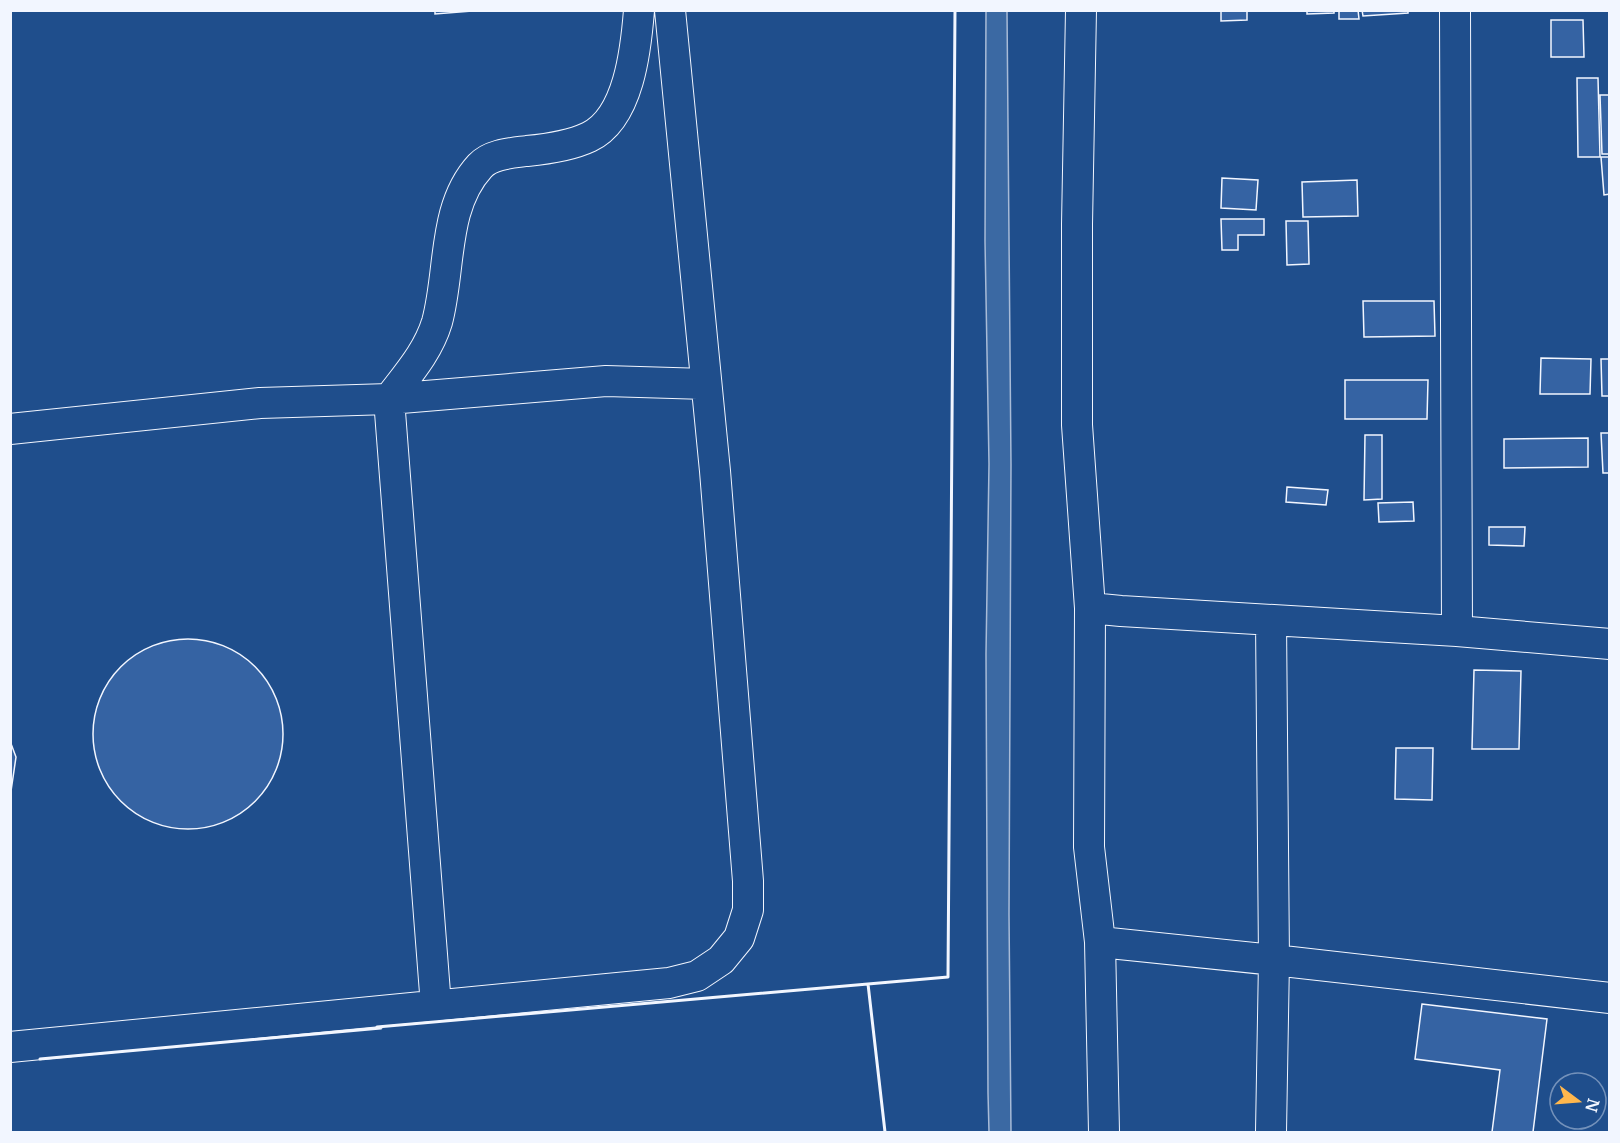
<svg xmlns="http://www.w3.org/2000/svg" width="1620" height="1143" font-family="Merriweather,serif">
  <style>
    .water { fill: #3b69a3; stroke: #a8bbd7; stroke-width: 1.5 }
    .building { fill: #3563a3; stroke: #f2f6ff; stroke-width: 1.5 }
    .lines { fill: none; stroke-linecap: round; stroke-linejoin: round }
    .minor-casing { stroke: #f2f6ff; stroke-width: 32 }
    .minor { stroke: #1f4e8c; stroke-width: 30 }
    .wall { stroke: #f2f6ff; stroke-width: 3 }
  </style>
  <rect width="100%" height="100%" fill="#1f4e8c"/>
  <!-- water -->
  <path class="water" d="M986 11H1007L1011 464 1009 914 1011 1132H989L988 1093 986 654 989 464 985 241Z"/>
  <!-- building -->
  <path class="building" d="M435 10H485L435 14Z
    M1221 10H1247V20L1221 21Z
    M1307 10H1334V13L1307 14Z
    M1339 10H1358L1359 19H1339Z
    M1362 10H1408V13L1363 16Z
    M1551 20H1583L1584 57H1551Z
    M1577 78H1598L1600 157H1578Z
    M1600 95H1610V154H1602Z
    M1601 157H1610V194L1604 195Z
    M1222 178 1258 180 1256 210 1221 208Z
    M1357 180 1358 216 1303 217 1302 182Z
    M1221 219H1264V235H1238V250H1222Z
    M1286 221H1308L1309 264 1287 265Z
    M1363 301H1434L1435 336 1364 337Z
    M1541 358 1591 359 1590 394H1540Z
    M1601 359H1610V396H1602Z
    M1345 380H1428L1427 419H1345Z
    M1601 433H1610V473H1603Z
    M1365 435H1382V499L1364 500Z
    M1588 438V467L1504 468V439Z
    M1287 487 1328 490 1326 505 1286 502Z
    M1413 502 1414 521 1379 522 1378 503Z
    M1489 527H1525L1524 546 1489 545Z
    M93 734a95 95 0 1 1 190 0a95 95 0 1 1-190 0Z
    M1474 670 1521 671 1519 749H1472Z
    M10 741 16 757 10 798Z
    M1396 748H1433L1432 800 1395 799Z
    M1422 1004 1547 1019 1533 1132H1492L1500 1070 1415 1059Z"/>
  <g class="lines">
    <!-- minor casing -->
    <g class="minor-casing">
      <path id="minor" d="M1081 10 1077 224V425L1090 608 1089 847 1100 942 1104 1132
        M1455 10 1457 631
        M10 429 260 403 389 399 606 381 706 384
        M1090 608 1121 611 1457 631 1610 644
        M1271 620 1274 960 1271 1132
        M1100 942 1274 960 1610 998
        M436 1006 389 399C407 375 428 352 437 322 451 271 442 207 480 166 491 154 512 153 527 151 548 149 570 146 589 137 629 118 636 49 639 10
        M10 1047 669 983 697 976 721 960 739 938 748 910V881L715 471 670 10"/>
    </g>
    <!-- minor -->
    <use href="#minor" class="minor"/>
    <!-- wall -->
    <path class="wall" d="M868 984 885 1132
      M377 1027 948 977 955 10
      M40 1059 381 1028"/>
  </g>
  <!-- border -->
  <rect width="1620" height="1143" fill="none" stroke="#f2f6ff" stroke-width="24"/>
  <!-- north arrow -->
  <g transform="translate(1578 1101) rotate(106)"><circle r="28" fill="#1f4e8c" stroke="#7391ba" stroke-width="1.5"/>
  <path d="M0-4.5L10 22L0 15L-10 22Z" fill="#ffb74d"/>
  <text y="-9" font-size="16" font-weight="bold" text-anchor="middle" fill="#f2f6ff">N</text>
  </g>
</svg>
